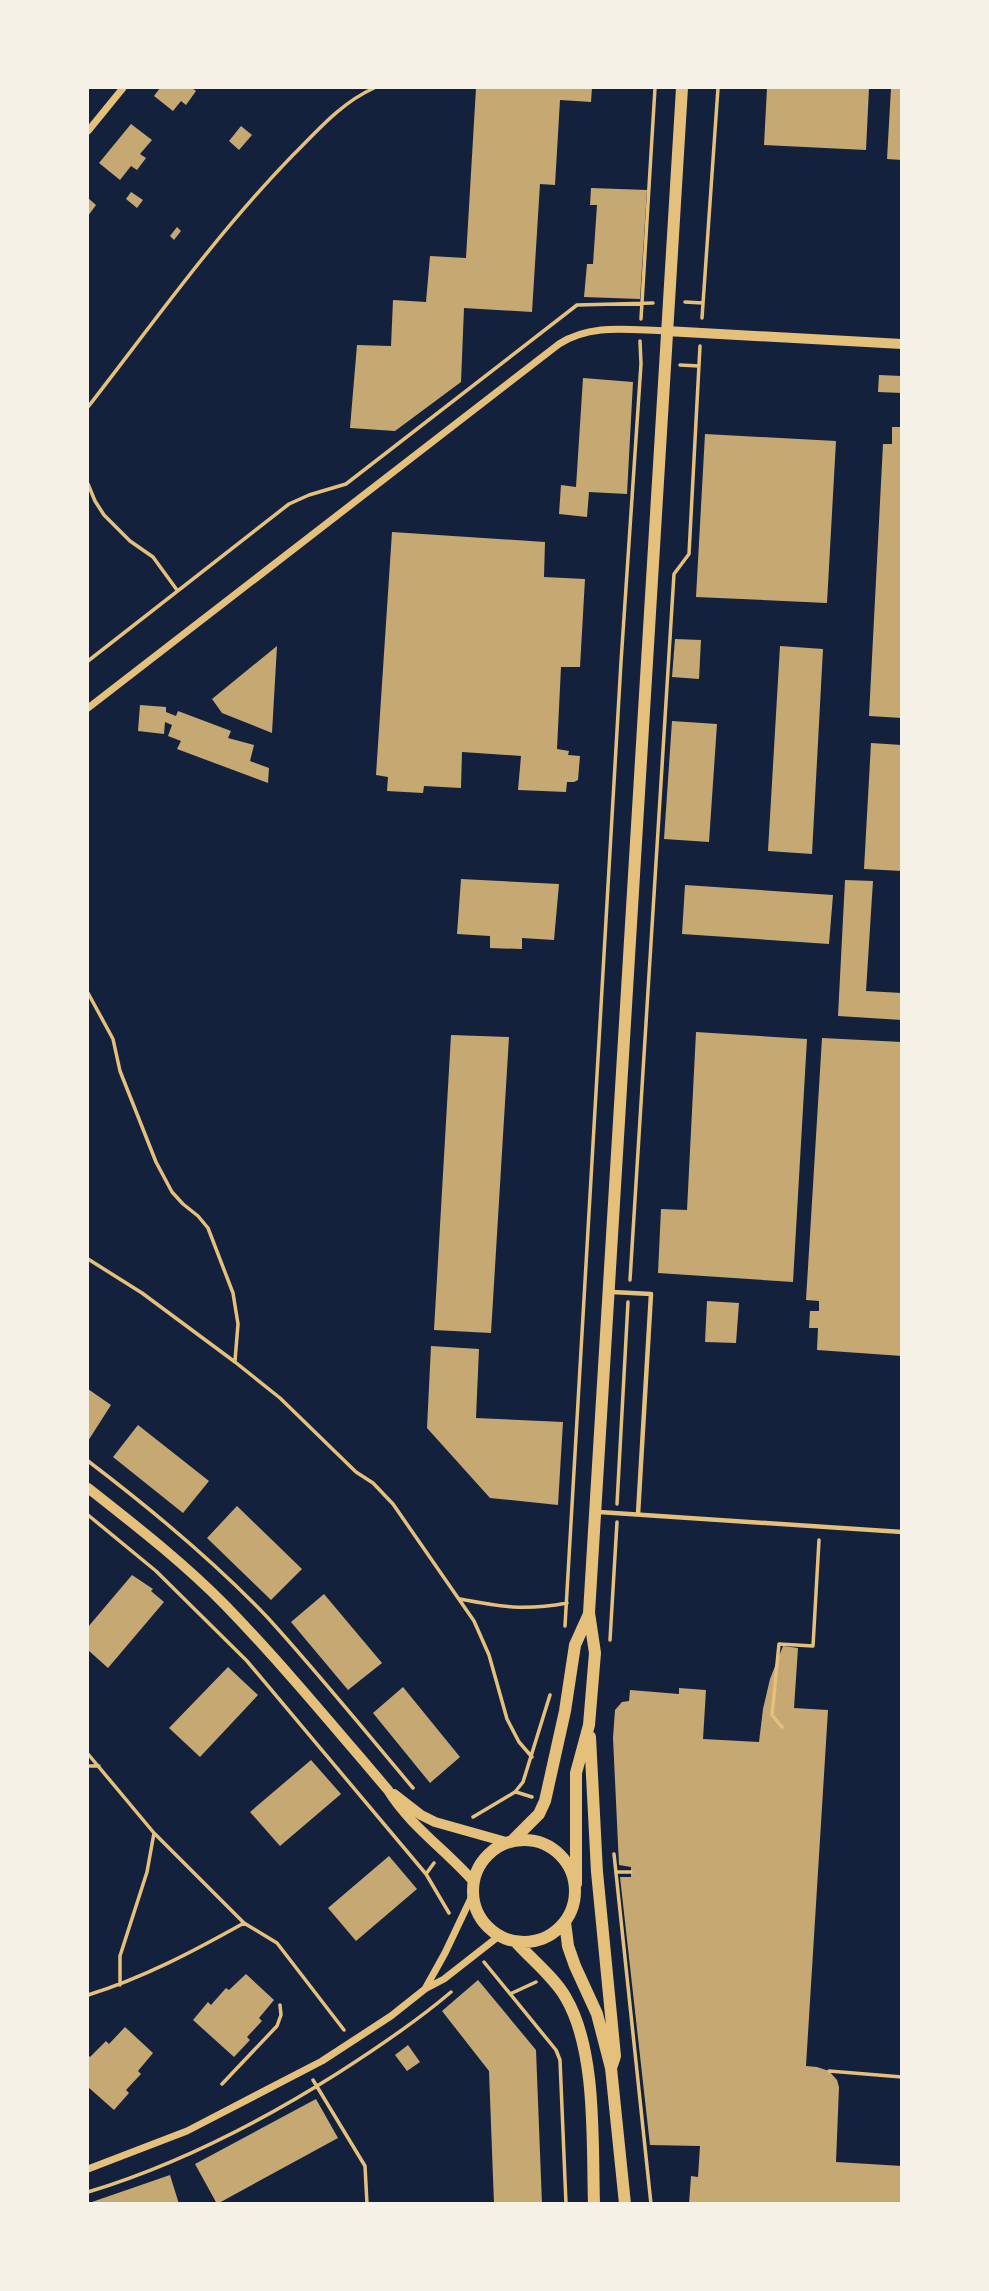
<svg xmlns="http://www.w3.org/2000/svg" width="989" height="2291" font-family="'Sofia Sans Condensed',sans-serif">
  <style>
    .building { fill: #c6a872 }
    .lines { fill: none; stroke-linecap: round; stroke-linejoin: round }
    .path { stroke: #e5c07b; stroke-width: 3.5 }
    .service { stroke: #e5c07b; stroke-width: 4.5 }
    .minor { stroke: #e5c07b; stroke-width: 7 }
    .tertiary { stroke: #e5c07b; stroke-width: 10 }
    .secondary { stroke: #e5c07b; stroke-width: 12 }
  </style>
  <rect width="100%" height="100%" fill="#14213d"/>
  <!-- building -->
  <path class="building" d="M160 88H192L196 91 186 105 181 101 173 111 154 96Z
    M476 88H592L591 102 560 100 555 185 540 184 532 312 464 308 461 382 395 431 350 428 357 345 391 346 393 300 426 302 430 256 466 258Z
    M767 88H869L866 150 764 145Z
    M891 88H902V160L887 159Z
    M131 124 152 140 140 154 146 158 137 170 131 166 120 180 99 163Z
    M241 126 252 135 239 150 229 141Z
    M591 188 647 190 640 299 584 297 587 264H593L597 205H590Z
    M131 192 143 200 137 208 126 199Z
    M88 198 96 205 88 216Z
    M177 227 181 231 174 240 170 236Z
    M879 375 902 376V393L878 392Z
    M583 378 633 382 627 494 589 492 587 517 559 514 561 485 576 487Z
    M892 427H902V718L869 716 883 444H892Z
    M705 434 836 441 827 603 696 597Z
    M392 532 545 542 544 577 585 579 580 667H561L557 749 569 751 568 755 580 756 578 780 574 782H567L566 792 518 790 521 756 462 752 461 788 424 786 423 793 387 791 388 777 376 775Z
    M675 639 701 640 699 679 672 677Z
    M277 646 272 733 222 713 212 699Z
    M780 646 823 649 812 854 768 851Z
    M140 705 166 707V712L176 716 178 711 231 731 228 738 254 745 250 761 269 768 268 783 177 749 181 741 168 736 172 725 165 722 164 734 138 731Z
    M672 721 717 724 709 842 664 839Z
    M871 743 902 745V871L864 869Z
    M461 879 559 884 554 940 522 938V949L490 948V936L457 934Z
    M845 880 873 881 866 991 902 993V1020L838 1016Z
    M685 885 833 895 829 944 682 934Z
    M696 1032 807 1039 793 1282 658 1273 661 1209 687 1210Z
    M451 1035 509 1037 491 1333 434 1330Z
    M822 1038 902 1042V1356L817 1350 818 1328H809L810 1311H819V1301L806 1300Z
    M707 1301 739 1303 736 1343 705 1342Z
    M431 1346 479 1349 476 1418 563 1422 558 1505 490 1498 427 1428Z
    M88 1389 111 1405 88 1441Z
    M138 1425 209 1481 183 1513 113 1457Z
    M237 1506 302 1569 271 1600 207 1538Z
    M132 1575 153 1589 151 1591 164 1602 108 1668 88 1650V1627Z
    M324 1594 382 1663 348 1690 291 1622Z
    M783 1646 798 1648 794 1708 828 1710 806 2066 817 2067 829 2071 837 2080 839 2087 836 2162 902 2166V2204H689L691 2176 698 2177 700 2146 650 2145 620 1877H631V1867L619 1865 613 1738 615 1710 622 1702 629 1701 630 1690 679 1694V1688L706 1690 703 1739 759 1742 763 1709 770 1679Z
    M228 1667 258 1695 200 1757 169 1728Z
    M403 1687 460 1757 430 1783 373 1713Z
    M311 1760 341 1794 280 1846 250 1812Z
    M389 1856 417 1889 356 1941 328 1908Z
    M246 1974 274 2000 259 2018 262 2021 247 2037 250 2040 234 2057 193 2020 208 2002 211 2005 226 1988 229 1990Z
    M478 1980 536 2050 542 2204H494L489 2071 442 2011Z
    M125 2027 153 2053 138 2071 141 2074 126 2090 129 2093 114 2110 88 2087V2055L90 2057 106 2041 109 2044Z
    M408 2045 420 2062 407 2071 395 2055Z
    M316 2099 338 2138 217 2204 195 2164Z
    M170 2175 179 2204H89V2203Z"/>
  <g class="lines">
    <!-- path -->
    <path class="path" d="M685 302 703 303
      M702 318 718 88
      M641 319 655 88
      M680 365 699 366
      M88 407C154 322 217 233 293 155 319 129 341 103 374 88
      M88 484 95 501 104 515 130 541 153 557 177 590
      M88 661 289 504 309 495 346 484 577 305 653 303
      M88 993 113 1039 120 1071 156 1162 172 1192 183 1204 198 1216 208 1228 233 1293 238 1324 235 1361
      M88 1259 142 1293 235 1362 280 1398 356 1472 373 1483 393 1504 474 1621 489 1655 507 1719 519 1742 532 1757
      M630 1280 674 574 689 554 700 346
      M88 1461C151 1509 213 1560 268 1618 318 1673 365 1731 413 1788
      M617 1504 628 1302
      M88 1515 156 1571 247 1661 426 1874 449 1913
      M460 1599C502 1607 524 1611 567 1603
      M565 1626 621 662 641 364 640 341
      M610 1640 617 1522
      M782 1727 772 1715 779 1644 813 1646 819 1540
      M88 1754 154 1833 244 1923 277 1943 344 2030
      M88 1766H99
      M516 1792 532 1797
      M473 1817 515 1792 523 1782 550 1695
      M614 1854 651 2204
      M616 1872H631
      M426 1874 434 1863
      M484 1962 556 2050 560 2060 566 2204
      M120 1985V1956L147 1872 154 1833
      M510 1994 536 1982
      M88 1995C143 1978 194 1951 244 1923
      M829 2071 902 2077
      M313 2080 365 2166 367 2204
      M222 2084 277 2026 281 2015 280 2005
      M88 2192C177 2165 259 2123 338 2073 377 2048 416 2022 451 1992"/>
    <!-- service -->
    <path class="service" d="M612 1292 651 1294 638 1514
      M599 1512 902 1532"/>
    <!-- minor -->
    <path class="minor" d="M88 131 123 88
      M88 708 559 344C591 323 629 330 666 331
      M425 1989 445 1953 472 1896
      M88 2169 187 2131 322 2061 391 2016 425 1989 444 1979 499 1936"/>
    <!-- tertiary -->
    <path class="tertiary" d="M666 331 902 344
      M88 1488C135 1525 184 1563 226 1606 283 1665 335 1728 388 1790 410 1826 446 1850 474 1882
      M394 1794 421 1815 435 1822 506 1842"/>
    <!-- secondary -->
    <path class="secondary" d="M590 1737 597 1872 615 2056 611 2068
      M514 1839 539 1814 545 1801 565 1711 575 1645 589 1614
      M473 1891a51 51 0 1 1 102 0a51 51 0 1 1-102 0Z
      M576 1884V1773L589 1725 595 1653 589 1613 682 88
      M565 1922 568 1946 575 1966 597 2014 611 2068 625 2204
      M516 1942C531 1959 555 1978 566 1998 597 2051 592 2143 594 2204"/>
  </g>
  <!-- border -->
  <rect width="989" height="2291" fill="none" stroke="#f6f1e7" stroke-width="178"/>
</svg>
